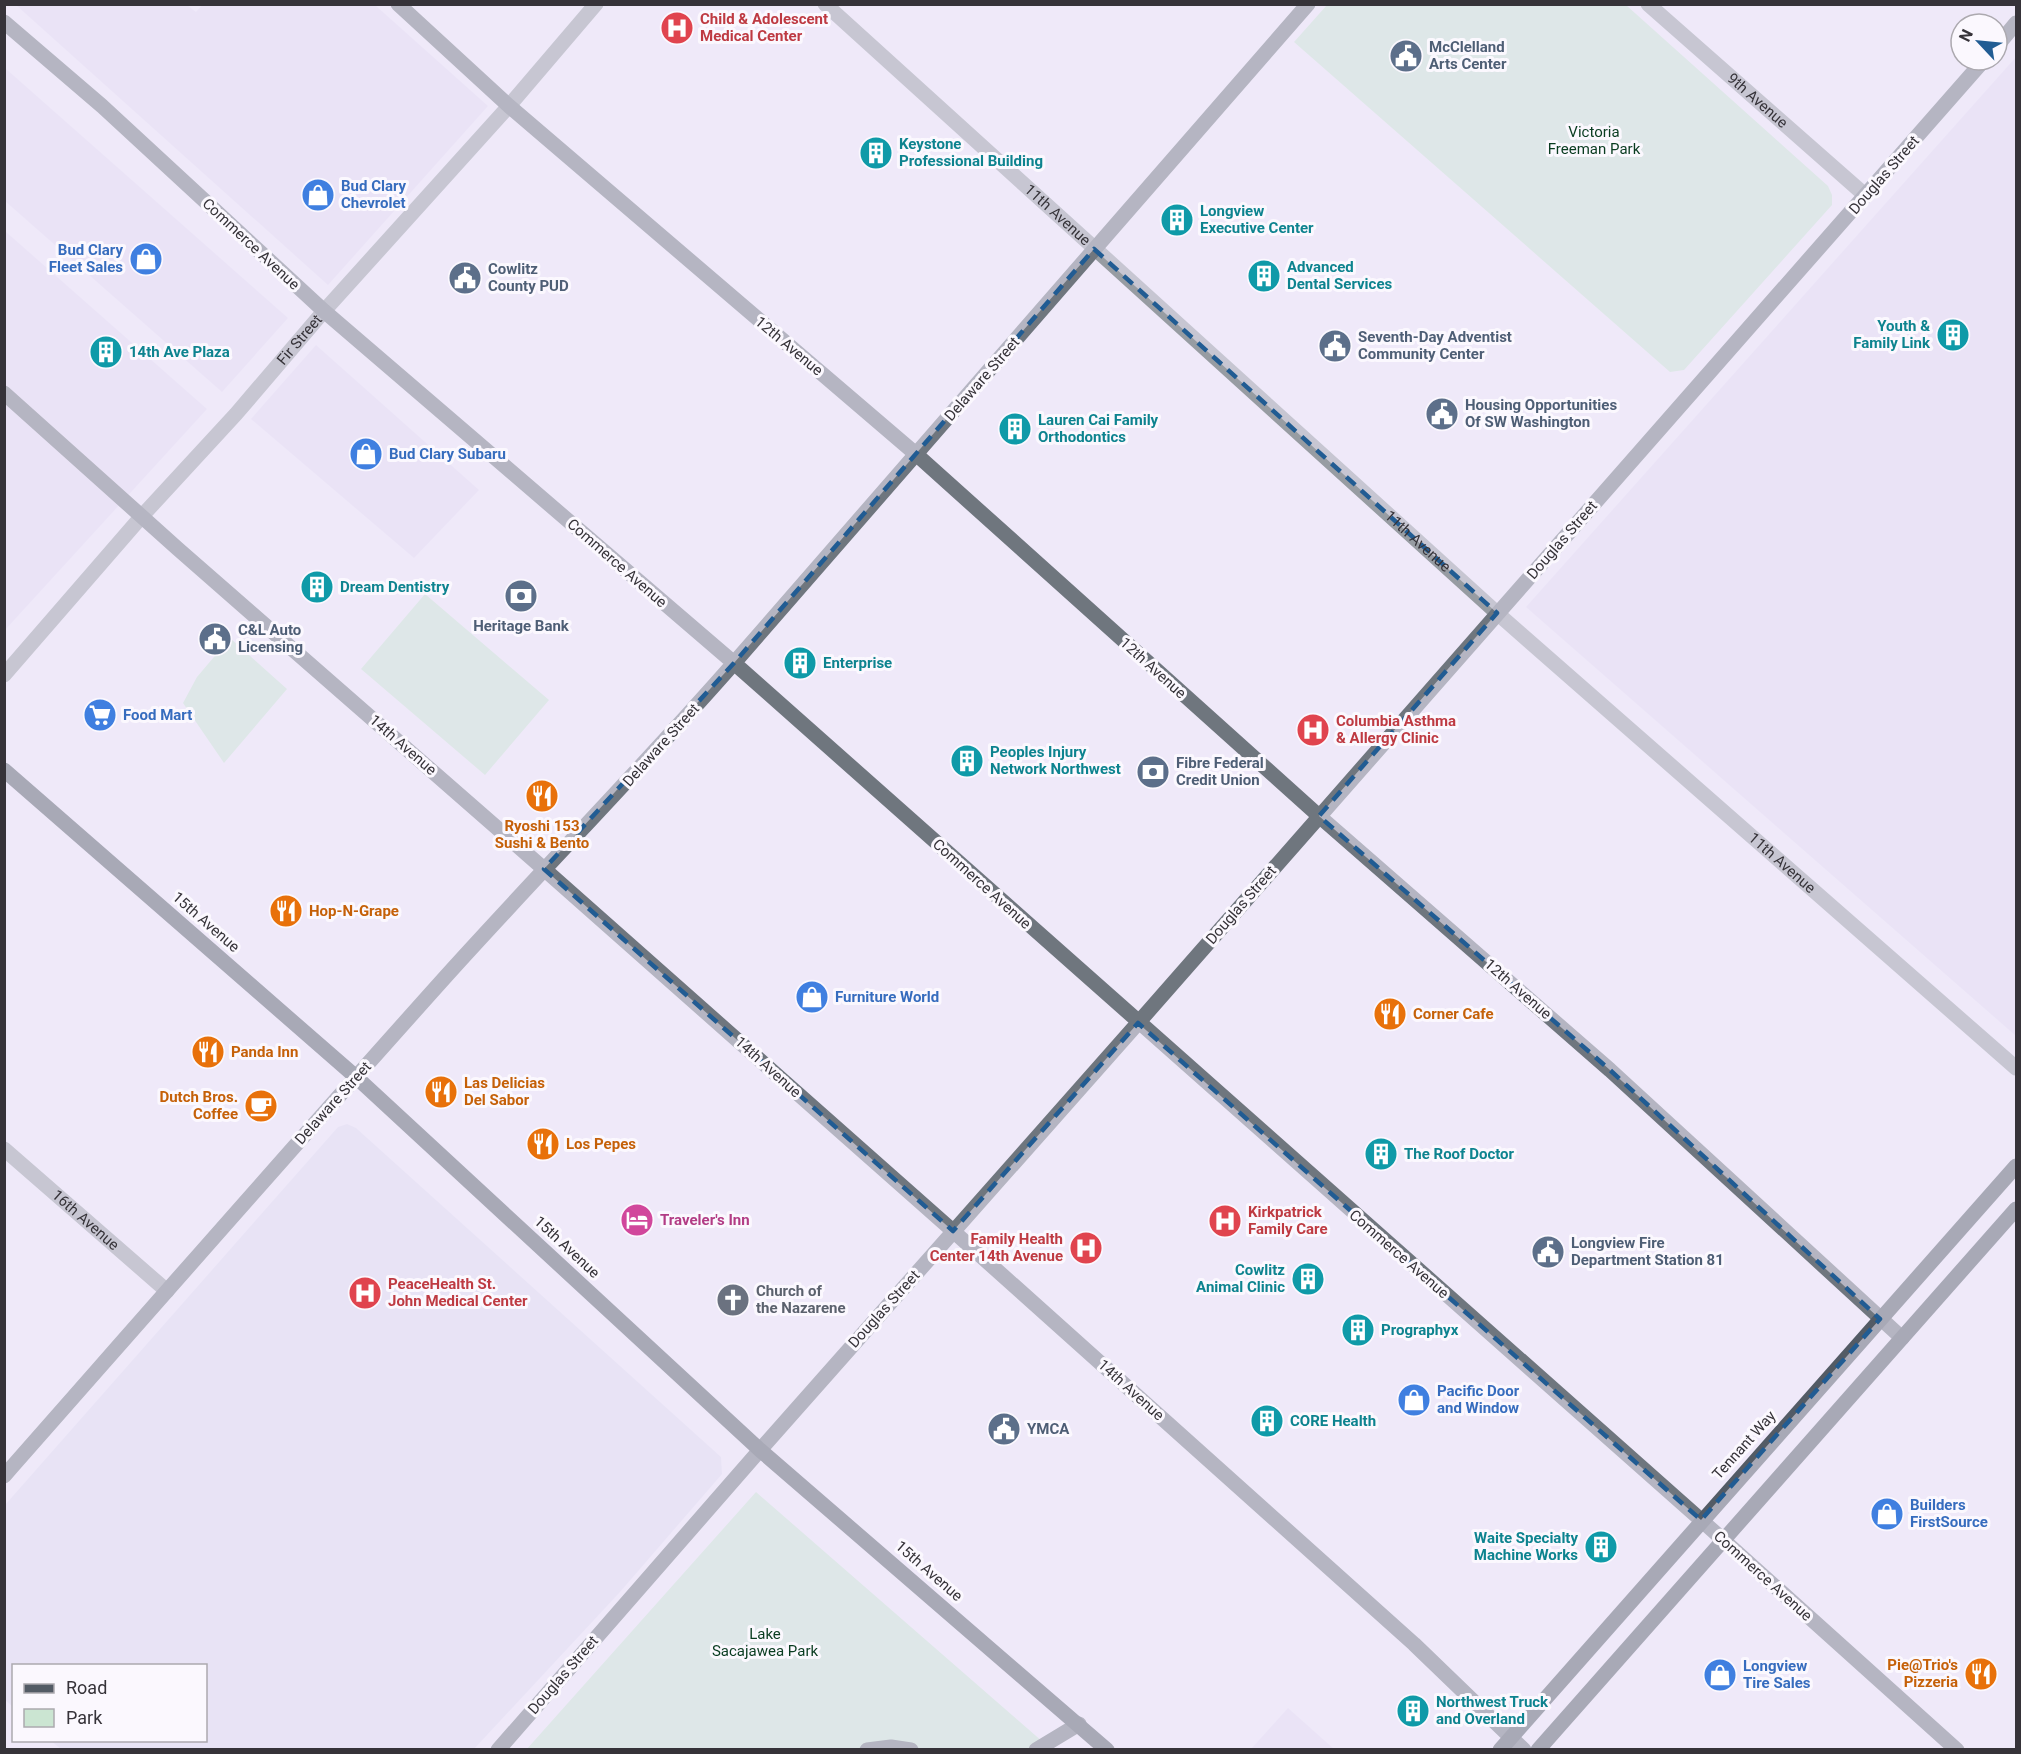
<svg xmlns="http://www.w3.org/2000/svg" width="2021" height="1754" font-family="Roboto,sans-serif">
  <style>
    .built { fill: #e5dcf2 }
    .medical { fill: #e1dcf0 }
    .green { fill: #cbe5d2 }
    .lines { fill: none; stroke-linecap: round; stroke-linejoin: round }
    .street { stroke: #979ca2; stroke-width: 15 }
    .secondary { stroke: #6f767e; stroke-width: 15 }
    .primary { stroke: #535b65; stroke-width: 15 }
    .marked { fill: none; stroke: #215c93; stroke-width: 4.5; stroke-dasharray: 12 8; stroke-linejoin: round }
    .labels { text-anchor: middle; stroke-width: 6; stroke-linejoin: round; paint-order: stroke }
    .health-label { font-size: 15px; font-weight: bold; fill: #be3a42; stroke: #fbf8fe; text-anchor: start }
    .service-label { font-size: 15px; font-weight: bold; fill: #4e5e75; stroke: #fbf8fe; text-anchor: start }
    .street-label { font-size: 15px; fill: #363339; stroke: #fbf8fe }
    .park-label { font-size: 15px; fill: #093c20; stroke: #fbf8fe }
    .culture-label { font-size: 15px; font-weight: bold; fill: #0d838f; stroke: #fbf8fe; text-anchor: start }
    .shop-label { font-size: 15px; font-weight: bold; fill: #366cbe; stroke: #fbf8fe; text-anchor: start }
    .food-label { font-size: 15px; font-weight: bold; fill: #c56008; stroke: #fbf8fe; text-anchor: start }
    .hotel-label { font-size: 15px; font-weight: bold; fill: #b23c85; stroke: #fbf8fe; text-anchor: start }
    .worship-label { font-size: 15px; font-weight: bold; fill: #5b616d; stroke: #fbf8fe; text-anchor: start }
  </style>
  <rect width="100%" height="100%" fill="#efe9f9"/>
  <!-- built -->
  <path class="built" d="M187 5 196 12 203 4 375 5 488 106 328 285 16 5Z
    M2016 57V1036L1526 607Z
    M5 68 288 318 222 392 5 201Z
    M5 231 207 409 5 630Z
    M316 345 479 490 414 558 251 419Z
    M1288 1708 1334 1749H1251Z"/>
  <!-- medical -->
  <path class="medical" d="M347 1124 356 1128 721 1457 722 1474 620 1592 474 1749H61L51 1741 206 1740V1666H14L13 1707 4 1699 5 1505 338 1127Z"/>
  <!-- green -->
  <path class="green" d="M1327 5H1626L1828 186 1832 195V205L1684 370 1670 372 1294 42Z
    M425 594 549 700 485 775 361 669Z
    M230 638 287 689 224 763 183 703 197 677Z
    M756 1492 1051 1749 526 1750Z"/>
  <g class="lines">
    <!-- street -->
    <g class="street">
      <path id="s1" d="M825 4 1497 613 2016 1068"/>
      <path id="s2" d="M1648 4 1866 196"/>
      <path id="s3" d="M4 675 142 516 236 414 324 311 509 106 596 4"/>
      <path id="s4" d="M4 1149 167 1291"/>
    </g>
    <!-- secondary -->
    <path class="secondary" d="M398 4 509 106 917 455 1319 816 1610 1070 1902 1338
      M4 22 102 106 324 311 734 663 1701 1520 1957 1750
      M1997 46 2016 23
      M4 393 178 549 544 869 953 1231 1414 1644 1524 1750
      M4 1476C152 1308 299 1140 448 974 542 870 641 769 734 663L1308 4
      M498 1750 760 1450 1138 1023 1984 60
      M867 1750 891 1747 911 1750
      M1036 1750 1079 1724"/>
    <!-- primary -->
    <path class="primary" d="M4 770 356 1077 760 1450 1107 1750
      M1500 1750 2016 1166
      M1538 1750 2016 1209"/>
  </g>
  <!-- marked area -->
  <path d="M0 0H2021V1754H0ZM1094 249 1497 613 1319 816 1610 1070 1880 1319 1701 1520 1138 1023 953 1231 544 869 734 663Z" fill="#efe9f9" fill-opacity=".55" fill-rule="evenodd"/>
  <path class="marked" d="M1094 249 1497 613 1319 816 1610 1070 1880 1319 1701 1520 1138 1023 953 1231 544 869 734 663Z"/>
  <!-- icons -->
  <defs>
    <g id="hospital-disc" transform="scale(1.725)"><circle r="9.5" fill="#e0444e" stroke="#fbf8fe"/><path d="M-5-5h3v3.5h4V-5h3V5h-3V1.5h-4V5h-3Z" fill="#fff"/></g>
    <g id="civic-disc" transform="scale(1.725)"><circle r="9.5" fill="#5c6f8a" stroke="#fbf8fe"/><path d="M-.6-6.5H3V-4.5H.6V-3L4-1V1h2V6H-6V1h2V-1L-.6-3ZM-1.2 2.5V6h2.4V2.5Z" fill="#fff"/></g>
    <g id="building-disc" transform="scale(1.725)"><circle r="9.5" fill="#0f9aa8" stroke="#fbf8fe"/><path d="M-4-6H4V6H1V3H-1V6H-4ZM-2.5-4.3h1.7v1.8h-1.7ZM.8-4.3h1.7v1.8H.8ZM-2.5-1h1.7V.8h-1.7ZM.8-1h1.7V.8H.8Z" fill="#fff"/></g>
    <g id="shop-disc" transform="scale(1.725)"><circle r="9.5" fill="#3f7fe0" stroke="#fbf8fe"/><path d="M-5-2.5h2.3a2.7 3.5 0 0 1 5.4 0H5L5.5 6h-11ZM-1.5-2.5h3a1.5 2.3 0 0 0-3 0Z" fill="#fff"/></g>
    <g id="bank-disc" transform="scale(1.725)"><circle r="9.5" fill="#5c6f8a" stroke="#fbf8fe"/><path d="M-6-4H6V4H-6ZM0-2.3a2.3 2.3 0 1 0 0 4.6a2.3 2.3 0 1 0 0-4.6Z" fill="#fff"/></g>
    <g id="supermarket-disc" transform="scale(1.725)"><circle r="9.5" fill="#3f7fe0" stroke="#fbf8fe"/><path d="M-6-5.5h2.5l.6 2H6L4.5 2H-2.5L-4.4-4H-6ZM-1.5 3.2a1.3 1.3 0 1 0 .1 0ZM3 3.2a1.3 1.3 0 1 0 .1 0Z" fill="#fff"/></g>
    <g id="restaurant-disc" transform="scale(1.725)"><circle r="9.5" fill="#e8710a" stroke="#fbf8fe"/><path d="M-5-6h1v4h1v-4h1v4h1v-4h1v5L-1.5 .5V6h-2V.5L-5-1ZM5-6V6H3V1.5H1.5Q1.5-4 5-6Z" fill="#fff"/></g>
    <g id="cafe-disc" transform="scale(1.725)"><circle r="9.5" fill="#e8710a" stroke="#fbf8fe"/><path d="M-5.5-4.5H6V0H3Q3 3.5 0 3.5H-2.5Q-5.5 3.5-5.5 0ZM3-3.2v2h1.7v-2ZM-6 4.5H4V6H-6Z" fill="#fff"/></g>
    <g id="hotel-disc" transform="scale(1.725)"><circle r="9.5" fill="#d1479c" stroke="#fbf8fe"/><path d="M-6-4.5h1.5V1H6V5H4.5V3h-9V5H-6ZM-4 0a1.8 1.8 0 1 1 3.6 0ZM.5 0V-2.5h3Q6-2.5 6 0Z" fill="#fff"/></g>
    <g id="church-disc" transform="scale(1.725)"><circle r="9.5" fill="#6b7280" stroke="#fbf8fe"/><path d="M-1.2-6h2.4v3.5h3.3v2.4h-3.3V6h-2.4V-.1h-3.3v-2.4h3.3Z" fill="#fff"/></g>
  </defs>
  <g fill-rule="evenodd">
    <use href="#hospital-disc" x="677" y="28"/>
    <use href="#civic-disc" x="1406" y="56"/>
    <use href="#building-disc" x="876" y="153"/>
    <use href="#shop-disc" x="318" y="195"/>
    <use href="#building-disc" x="1177" y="220"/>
    <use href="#shop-disc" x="146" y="259"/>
    <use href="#building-disc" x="1264" y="276"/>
    <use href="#civic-disc" x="465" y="278"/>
    <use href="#building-disc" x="1953" y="335"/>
    <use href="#civic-disc" x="1335" y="346"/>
    <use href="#building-disc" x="106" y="352"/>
    <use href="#civic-disc" x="1442" y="414"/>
    <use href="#building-disc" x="1015" y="429"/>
    <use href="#shop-disc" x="366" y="454"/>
    <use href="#building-disc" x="317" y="587"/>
    <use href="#bank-disc" x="521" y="596"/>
    <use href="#civic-disc" x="215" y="639"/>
    <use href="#building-disc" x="800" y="663"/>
    <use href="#supermarket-disc" x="100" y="715"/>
    <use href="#hospital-disc" x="1313" y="730"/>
    <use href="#building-disc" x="967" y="761"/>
    <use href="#bank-disc" x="1153" y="772"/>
    <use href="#restaurant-disc" x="542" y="796"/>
    <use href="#restaurant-disc" x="286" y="911"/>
    <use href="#shop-disc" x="812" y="997"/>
    <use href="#restaurant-disc" x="1390" y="1014"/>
    <use href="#restaurant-disc" x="208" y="1052"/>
    <use href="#restaurant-disc" x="441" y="1092"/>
    <use href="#cafe-disc" x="261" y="1106"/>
    <use href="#restaurant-disc" x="543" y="1144"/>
    <use href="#building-disc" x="1381" y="1154"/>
    <use href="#hotel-disc" x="637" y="1220"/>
    <use href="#hospital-disc" x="1225" y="1221"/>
    <use href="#hospital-disc" x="1086" y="1248"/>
    <use href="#civic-disc" x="1548" y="1252"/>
    <use href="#building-disc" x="1308" y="1279"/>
    <use href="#hospital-disc" x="365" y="1293"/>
    <use href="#church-disc" x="733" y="1300"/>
    <use href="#building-disc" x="1358" y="1330"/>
    <use href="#shop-disc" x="1414" y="1400"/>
    <use href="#building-disc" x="1267" y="1421"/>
    <use href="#civic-disc" x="1004" y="1429"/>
    <use href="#shop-disc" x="1887" y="1514"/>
    <use href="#building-disc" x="1601" y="1547"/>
    <use href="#restaurant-disc" x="1981" y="1674"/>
    <use href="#shop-disc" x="1720" y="1675"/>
    <use href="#building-disc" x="1413" y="1711"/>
  </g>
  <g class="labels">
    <!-- health labels -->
    <g class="health-label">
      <text x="700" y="24">Child &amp; Adolescent<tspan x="700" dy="17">Medical Center</tspan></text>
      <text x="1336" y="726">Columbia Asthma<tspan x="1336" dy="17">&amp; Allergy Clinic</tspan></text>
      <text x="1248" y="1217">Kirkpatrick<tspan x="1248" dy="17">Family Care</tspan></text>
      <text x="1063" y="1244" text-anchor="end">Family Health<tspan x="1063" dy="17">Center 14th Avenue</tspan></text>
      <text x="388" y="1289">PeaceHealth St.<tspan x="388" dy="17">John Medical Center</tspan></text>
    </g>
    <!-- service labels -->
    <g class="service-label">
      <text x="1429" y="52">McClelland<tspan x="1429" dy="17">Arts Center</tspan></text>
      <text x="488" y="274">Cowlitz<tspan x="488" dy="17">County PUD</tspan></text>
      <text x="1358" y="342">Seventh-Day Adventist<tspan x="1358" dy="17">Community Center</tspan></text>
      <text x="1465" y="410">Housing Opportunities<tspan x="1465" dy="17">Of SW Washington</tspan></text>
      <text x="521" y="631" text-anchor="middle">Heritage Bank</text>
      <text x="238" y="635">C&amp;L Auto<tspan x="238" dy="17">Licensing</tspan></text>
      <text x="1176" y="768">Fibre Federal<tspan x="1176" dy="17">Credit Union</tspan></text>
      <text x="1571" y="1248">Longview Fire<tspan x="1571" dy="17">Department Station 81</tspan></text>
      <text x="1027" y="1434">YMCA</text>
    </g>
    <!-- street labels -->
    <g class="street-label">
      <text dy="5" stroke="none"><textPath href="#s2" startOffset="146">9th Avenue</textPath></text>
      <text transform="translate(1884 175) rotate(-49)" y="5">Douglas Street</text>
      <text dy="5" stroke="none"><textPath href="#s1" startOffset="314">11th Avenue</textPath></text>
      <text transform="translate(251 244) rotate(43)" y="5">Commerce Avenue</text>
      <text dy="5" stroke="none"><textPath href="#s3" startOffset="447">Fir Street</textPath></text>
      <text transform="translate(789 346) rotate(40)" y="5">12th Avenue</text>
      <text transform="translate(982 379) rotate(-49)" y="5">Delaware Street</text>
      <text dy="5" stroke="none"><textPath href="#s1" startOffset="800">11th Avenue</textPath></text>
      <text transform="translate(1562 540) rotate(-49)" y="5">Douglas Street</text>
      <text transform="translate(617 563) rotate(41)" y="5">Commerce Avenue</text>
      <text transform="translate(1153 668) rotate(42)" y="5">12th Avenue</text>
      <text transform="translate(403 745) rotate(41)" y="5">14th Avenue</text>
      <text transform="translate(661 745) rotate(-48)" y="5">Delaware Street</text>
      <text dy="5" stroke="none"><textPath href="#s1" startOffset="1286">11th Avenue</textPath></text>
      <text transform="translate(982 884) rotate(42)" y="5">Commerce Avenue</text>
      <text transform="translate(1241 905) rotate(-49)" y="5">Douglas Street</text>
      <text transform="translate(206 922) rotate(41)" y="5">15th Avenue</text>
      <text transform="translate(1518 989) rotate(41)" y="5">12th Avenue</text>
      <text transform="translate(768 1067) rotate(42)" y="5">14th Avenue</text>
      <text transform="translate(333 1103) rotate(-48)" y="5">Delaware Street</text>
      <text dy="5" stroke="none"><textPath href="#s4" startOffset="108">16th Avenue</textPath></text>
      <text transform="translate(567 1247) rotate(43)" y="5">15th Avenue</text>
      <text transform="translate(1399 1254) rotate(41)" y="5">Commerce Avenue</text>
      <text transform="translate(884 1309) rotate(-48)" y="5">Douglas Street</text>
      <text transform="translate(1131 1390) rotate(42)" y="5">14th Avenue</text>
      <text transform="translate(1744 1445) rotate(-48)" y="5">Tennant Way</text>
      <text transform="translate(929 1571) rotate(41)" y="5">15th Avenue</text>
      <text transform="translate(1763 1576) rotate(42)" y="5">Commerce Avenue</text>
      <text transform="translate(563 1675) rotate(-49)" y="5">Douglas Street</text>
    </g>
    <!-- park labels -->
    <g class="park-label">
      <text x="1594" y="137">Victoria<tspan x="1594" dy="17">Freeman Park</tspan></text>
      <text x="765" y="1639">Lake<tspan x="765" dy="17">Sacajawea Park</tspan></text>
    </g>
    <!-- culture labels -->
    <g class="culture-label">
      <text x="899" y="149">Keystone<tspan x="899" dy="17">Professional Building</tspan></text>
      <text x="1200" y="216">Longview<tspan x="1200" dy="17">Executive Center</tspan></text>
      <text x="1287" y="272">Advanced<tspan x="1287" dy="17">Dental Services</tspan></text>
      <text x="1930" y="331" text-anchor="end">Youth &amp;<tspan x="1930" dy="17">Family Link</tspan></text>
      <text x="129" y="357">14th Ave Plaza</text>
      <text x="1038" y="425">Lauren Cai Family<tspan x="1038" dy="17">Orthodontics</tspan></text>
      <text x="340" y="592">Dream Dentistry</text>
      <text x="823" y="668">Enterprise</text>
      <text x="990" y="757">Peoples Injury<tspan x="990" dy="17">Network Northwest</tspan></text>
      <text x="1404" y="1159">The Roof Doctor</text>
      <text x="1285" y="1275" text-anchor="end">Cowlitz<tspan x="1285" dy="17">Animal Clinic</tspan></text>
      <text x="1381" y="1335">Prographyx</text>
      <text x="1290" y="1426">CORE Health</text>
      <text x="1578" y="1543" text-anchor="end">Waite Specialty<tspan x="1578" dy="17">Machine Works</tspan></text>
      <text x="1436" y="1707">Northwest Truck<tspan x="1436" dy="17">and Overland</tspan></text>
    </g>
    <!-- shop labels -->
    <g class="shop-label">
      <text x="341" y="191">Bud Clary<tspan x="341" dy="17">Chevrolet</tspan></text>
      <text x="123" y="255" text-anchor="end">Bud Clary<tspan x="123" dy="17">Fleet Sales</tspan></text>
      <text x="389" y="459">Bud Clary Subaru</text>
      <text x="123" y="720">Food Mart</text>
      <text x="835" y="1002">Furniture World</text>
      <text x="1437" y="1396">Pacific Door<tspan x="1437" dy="17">and Window</tspan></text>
      <text x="1910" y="1510">Builders<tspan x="1910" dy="17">FirstSource</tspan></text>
      <text x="1743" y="1671">Longview<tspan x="1743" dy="17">Tire Sales</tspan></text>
    </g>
    <!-- food labels -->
    <g class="food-label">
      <text x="542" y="831" text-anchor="middle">Ryoshi 153<tspan x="542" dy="17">Sushi &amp; Bento</tspan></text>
      <text x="309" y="916">Hop-N-Grape</text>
      <text x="1413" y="1019">Corner Cafe</text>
      <text x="231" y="1057">Panda Inn</text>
      <text x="464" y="1088">Las Delicias<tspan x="464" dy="17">Del Sabor</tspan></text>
      <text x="238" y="1102" text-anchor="end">Dutch Bros.<tspan x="238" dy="17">Coffee</tspan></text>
      <text x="566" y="1149">Los Pepes</text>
      <text x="1958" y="1670" text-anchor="end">Pie@Trio's<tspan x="1958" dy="17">Pizzeria</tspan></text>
    </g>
    <!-- hotel labels -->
    <g class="hotel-label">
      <text x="660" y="1225">Traveler's Inn</text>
    </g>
    <!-- worship labels -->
    <g class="worship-label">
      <text x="756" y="1296">Church of<tspan x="756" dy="17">the Nazarene</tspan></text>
    </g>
  </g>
  <!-- border -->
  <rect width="2021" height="1754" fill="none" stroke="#363339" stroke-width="12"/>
  <!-- legend -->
  <rect x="12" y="1664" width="195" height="78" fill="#fbf8fe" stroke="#aca9af" stroke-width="1.5"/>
  <rect x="24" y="1684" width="30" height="9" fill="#535b65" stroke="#aca9af" stroke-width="1.5"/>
  <text x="66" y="1694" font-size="18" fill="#363339">Road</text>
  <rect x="24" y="1709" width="30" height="18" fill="#cbe5d2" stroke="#aca9af" stroke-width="1.5"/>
  <text x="66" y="1724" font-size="18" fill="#363339">Park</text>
  <!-- north arrow -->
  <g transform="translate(1979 42) rotate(296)"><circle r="28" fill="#fbf8fe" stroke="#aca9af" stroke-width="1.5"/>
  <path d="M0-4.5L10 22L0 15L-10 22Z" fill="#215c93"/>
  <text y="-9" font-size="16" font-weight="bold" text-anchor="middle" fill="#363339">N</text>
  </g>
</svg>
